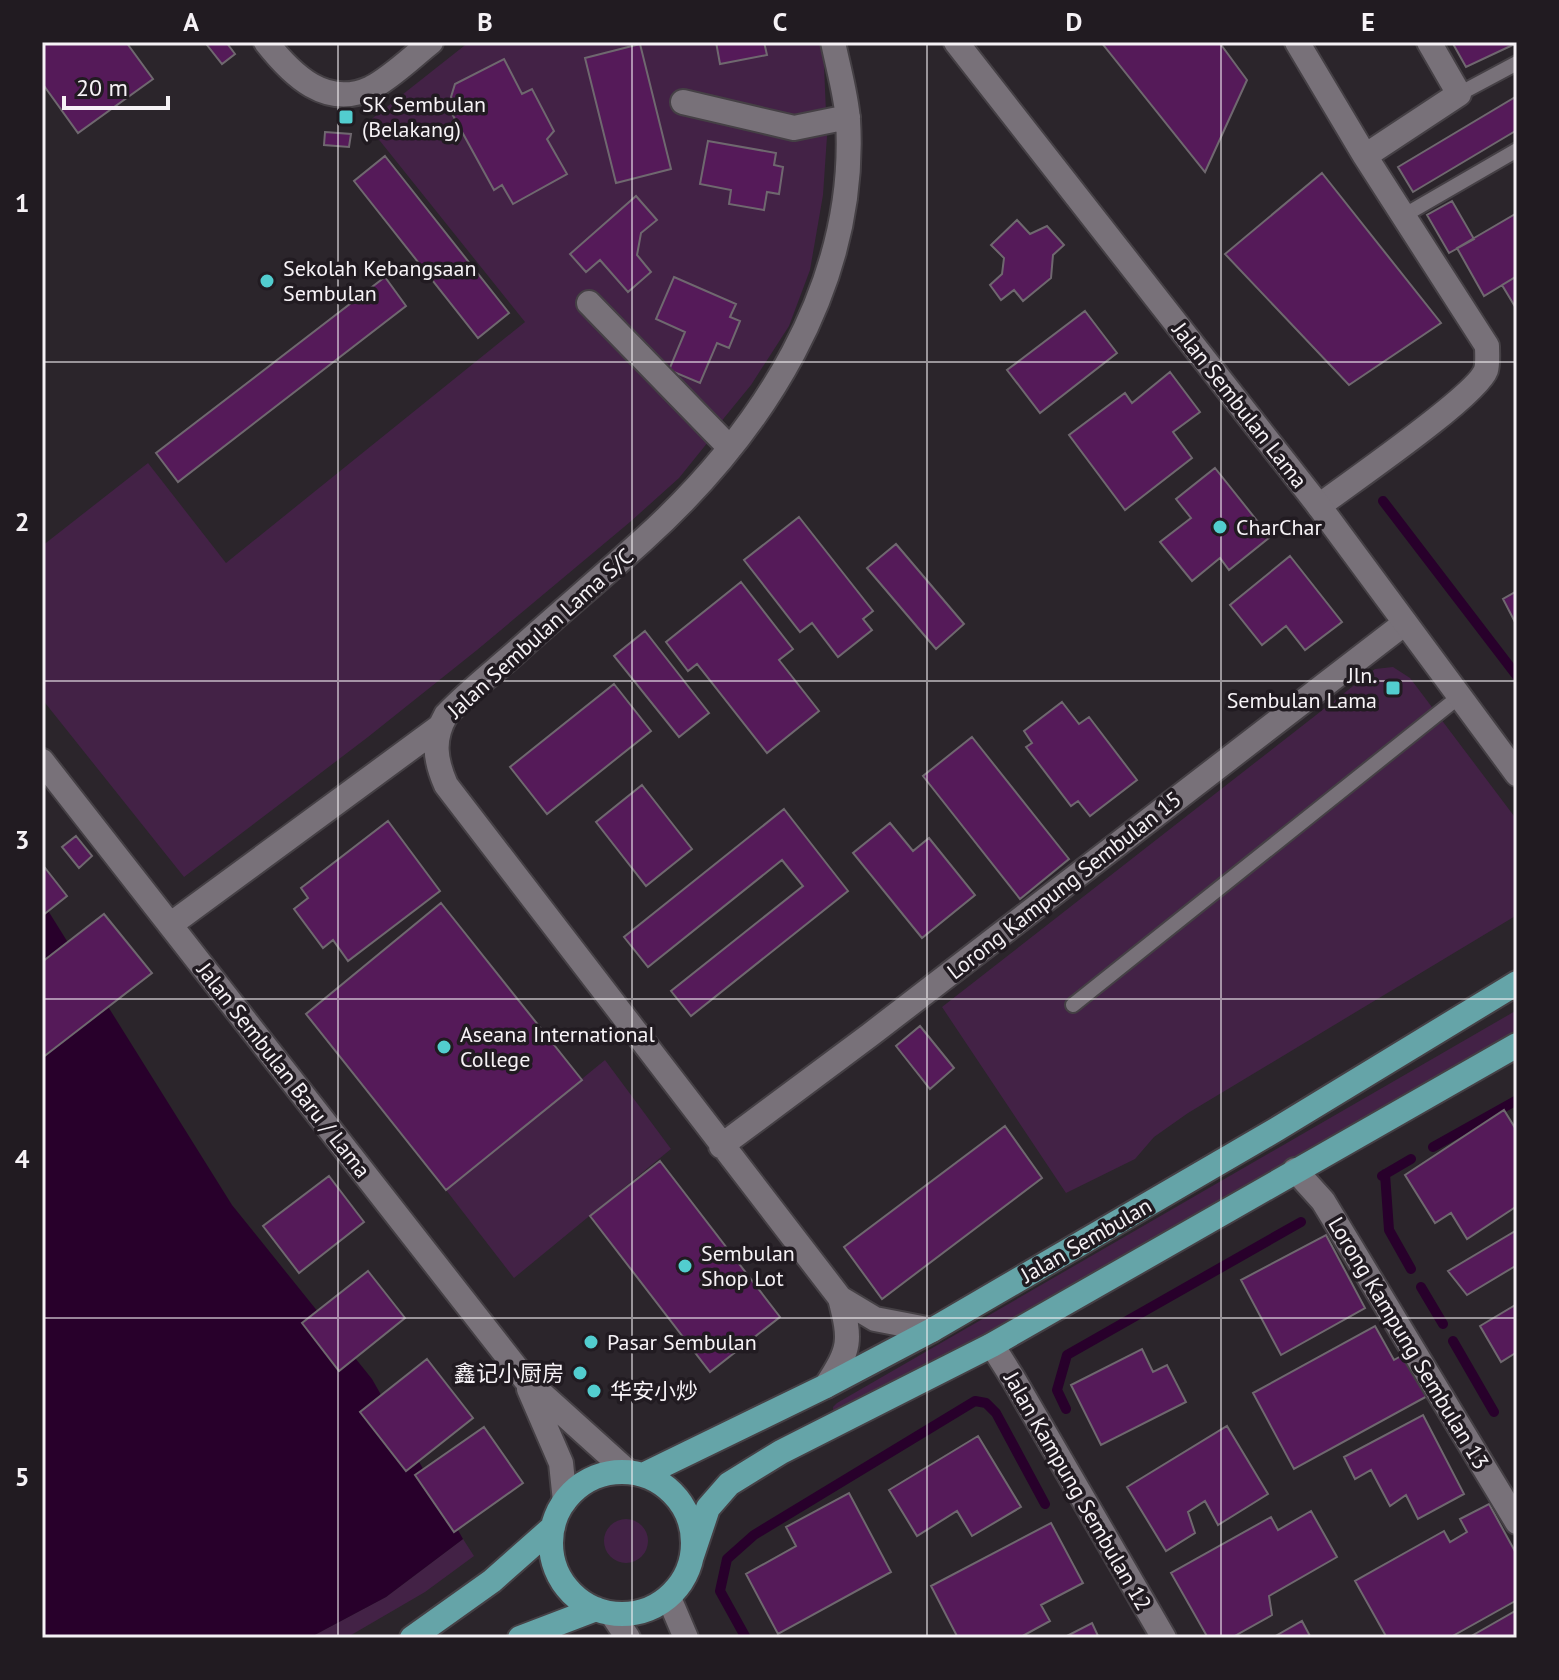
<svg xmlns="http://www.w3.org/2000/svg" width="1559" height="1680" font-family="'PT Sans','Noto Sans SC',sans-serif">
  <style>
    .green { fill: #432246; fill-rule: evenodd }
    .water { fill: #28002b }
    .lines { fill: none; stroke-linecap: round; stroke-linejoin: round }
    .stream { stroke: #28002b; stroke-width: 10 }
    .building { fill: #551a59; stroke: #6f686f; stroke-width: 2 }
    .lane-casing { stroke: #454045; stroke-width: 18 }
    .street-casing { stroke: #454045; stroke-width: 28 }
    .secondary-casing { stroke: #454045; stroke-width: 28 }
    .primary-casing { stroke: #454045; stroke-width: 28 }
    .lane { stroke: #787179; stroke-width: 14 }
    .street { stroke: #787179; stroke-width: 24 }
    .secondary { stroke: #787179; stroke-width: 24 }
    .primary { stroke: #65a4a8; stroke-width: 24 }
    .grid { fill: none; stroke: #f6f2f6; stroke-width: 2; stroke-opacity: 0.55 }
    .poi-dot { fill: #52cdcf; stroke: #211b21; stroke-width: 3 }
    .labels { text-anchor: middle; stroke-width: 7; stroke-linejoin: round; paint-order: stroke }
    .poi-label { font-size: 22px; fill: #f6f2f6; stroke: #211b21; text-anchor: start }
    .street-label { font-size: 22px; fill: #f6f2f6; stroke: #211b21 }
    .neatline { fill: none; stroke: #f6f2f6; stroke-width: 3 }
    .grid-label { font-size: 26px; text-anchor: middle; font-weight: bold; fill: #f6f2f6 }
  </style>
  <rect width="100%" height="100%" fill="#2b252b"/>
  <!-- green -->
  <path class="green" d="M469 42H716L720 64 766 55 764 42H823L827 136 823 195 810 270 789 326 751 385 724 418 708 442 679 478 630 522 477 650 368 737 184 877 42 699V546L148 463 226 563 525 322 376 136 369 121ZM640 44 671 169 616 183 585 58ZM708 141 776 153 774 165 783 167 779 193 767 192 764 210 729 204 731 190 700 184ZM636 196 656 220 641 233 637 255 651 272 627 292 600 260 586 272 570 254ZM674 277 736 304 730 317 739 321 729 347 717 343 669 370 685 332 656 319Z
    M1393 667 1410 678 1517 820V915L1188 1113 1154 1137 1135 1159 1066 1193 942 1007 1375 669Z
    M1517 1010V1037L846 1420 834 1418 833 1407 837 1403Z
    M605 1060 671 1149 514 1278 446 1190Z
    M604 1541a22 22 0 1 1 44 0a22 22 0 1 1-44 0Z
    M463 1539 474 1556 425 1592 346 1638H309L386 1597Z"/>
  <!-- water -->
  <path class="water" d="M42 901 232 1205 372 1379 463 1539 386 1597 309 1638H42Z"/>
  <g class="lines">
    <!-- stream -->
    <path class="stream" d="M1383 501 1517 676
      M1433 1147 1517 1100
      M1385 1174 1389 1230 1411 1269
      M1382 1176 1411 1159
      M1421 1287 1443 1324
      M1453 1341 1494 1412
      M1066 1409 1057 1390 1067 1355 1301 1222
      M746 1638 720 1591 727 1559 754 1535 975 1401 986 1403 996 1413 1045 1504"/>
  </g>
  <!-- building -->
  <path class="building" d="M42 42H126L153 79 78 133 42 83Z
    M211 42H226L235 54 222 64 207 45Z
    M716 42H764L767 55 720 64Z
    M1101 42H1219L1247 80 1205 172Z
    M1452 42H1517V43L1466 67Z
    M640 44 671 169 616 183 585 58Z
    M504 59 522 94 532 89 554 131 547 139 567 174 513 204 502 185 494 190 450 110 456 106 451 97 455 84Z
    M1517 96V130L1413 192 1398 167Z
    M325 132 351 134 349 147 324 145Z
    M708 141 776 153 774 165 783 167 779 194 767 192 764 210 729 204 731 190 700 184Z
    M385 156 509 313 478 338 354 181Z
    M1322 173 1441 323 1349 385 1225 254Z
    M636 196 657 220 641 233 637 255 651 272 628 292 600 260 586 272 570 254Z
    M1452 201 1474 239 1449 253 1427 215Z
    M1517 213V276L1484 296 1457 248Z
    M1017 220 1030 234 1047 226 1064 245 1053 255 1051 278 1023 301 1014 290 1001 300 990 285 1002 274 1004 258 991 245Z
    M1517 276V310L1502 285Z
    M385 277 406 306 178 482 156 453Z
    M674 277 736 304 730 317 740 321 729 348 717 343 700 383 669 370 685 332 656 319Z
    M1085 311 1117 353 1040 413 1007 370Z
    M1170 372 1200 412 1173 432 1192 458 1125 510 1069 435 1125 393 1132 403Z
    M1215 468 1270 537 1229 570 1220 558 1192 581 1160 542 1191 518 1176 499Z
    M799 517 873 611 863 619 872 630 838 657 812 623 800 632 744 560Z
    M896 544 964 624 936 649 867 568Z
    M1290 556 1342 622 1305 650 1286 626 1262 645 1230 605Z
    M741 582 793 649 779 660 819 711 767 753 697 664 688 671 666 642Z
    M1517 591V626L1503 599Z
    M645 631 709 713 679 737 614 656Z
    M614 684 651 731 547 814 510 767Z
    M1062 702 1079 724 1089 717 1137 780 1090 816 1078 801 1071 806 1026 747 1032 743 1024 731Z
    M972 737 1069 859 1020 899 923 776Z
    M642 785 692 849 646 886 596 822Z
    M784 809 848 891 691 1016 671 991 803 886 782 860 648 967 624 937Z
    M388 821 440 891 348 961 333 940 323 948 294 909 308 898 301 888Z
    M890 823 913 851 929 838 975 895 922 938 853 853Z
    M76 836 92 856 79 868 62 847Z
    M42 864 67 896 42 916Z
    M441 903 582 1080 446 1190 306 1014Z
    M104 914 152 973 42 1058V962Z
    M920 1026 954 1068 930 1089 896 1046Z
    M1504 1110 1517 1131V1206L1467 1239 1451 1213 1435 1223 1405 1175Z
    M1005 1126 1042 1178 882 1299 844 1247Z
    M660 1161 780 1317 710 1372 590 1216Z
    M329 1176 364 1222 299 1273 263 1226Z
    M1517 1230V1265L1467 1295 1448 1271Z
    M1326 1235 1365 1308 1281 1355 1241 1280Z
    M368 1271 405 1318 339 1371 302 1323Z
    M1517 1304V1352L1501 1362 1480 1326Z
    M1375 1326 1394 1360 1408 1352 1431 1394 1294 1469 1253 1393Z
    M1142 1349 1153 1372 1167 1365 1186 1402 1101 1445 1071 1385Z
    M427 1359 473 1418 406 1471 360 1412Z
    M1423 1415 1464 1494 1418 1519 1406 1495 1390 1506 1371 1470 1355 1479 1344 1457Z
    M1227 1426 1268 1494 1218 1525 1205 1501 1188 1512 1195 1533 1166 1551 1127 1487Z
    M484 1427 523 1483 454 1532 415 1475Z
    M978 1436 1021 1507 972 1536 957 1511 917 1536 889 1490Z
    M849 1493 891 1572 778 1634 746 1574 796 1546 786 1527Z
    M1489 1504 1517 1555V1600L1449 1638H1387L1355 1581 1444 1531 1450 1542 1467 1532 1460 1519Z
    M1311 1511 1337 1557 1269 1596 1272 1615 1231 1638H1208L1171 1573 1271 1517 1278 1530Z
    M1051 1523 1083 1583 1041 1605 1050 1621 1019 1638H958L931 1586Z
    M1517 1610V1638H1468Z
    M1302 1621 1311 1638H1272Z
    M1092 1623 1099 1638H1063Z"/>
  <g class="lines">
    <!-- lane casing -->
    <g class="lane-casing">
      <path id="lane" d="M1459 94 1517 63
        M1403 216 1517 150
        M1073 1005 1460 696"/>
    </g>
    <!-- street casing -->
    <g class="street-casing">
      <path id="street" d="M266 42C292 75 326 109 371 88 392 77 412 57 431 42
        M833 42C838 67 846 94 848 120 858 286 761 434 642 541 600 579 556 616 514 654 491 674 467 693 446 715 432 739 435 760 446 785L840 1298 875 1319 932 1330
        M1297 42 1365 156 1487 346C1487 353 1488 363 1486 370 1477 396 1348 484 1319 506
        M683 102 794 128 848 117
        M1365 156 1459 94 1429 42
        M589 303 730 448
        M42 761 525 1379 628 1472
        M170 925 438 728
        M721 1146 870 1035 1405 623
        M1295 1170 1323 1201 1517 1522
        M992 1345 1014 1380 1164 1638
        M826 1386C851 1348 851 1341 840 1298
        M529 1389 561 1463 565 1501
        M669 1598 686 1638
        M612 1614 628 1638"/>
    </g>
    <!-- secondary casing -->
    <g class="secondary-casing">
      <path id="secondary" d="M956 42 1319 506 1517 774"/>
    </g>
    <!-- primary casing -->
    <g class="primary-casing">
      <path id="primary" d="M551 1543a71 71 0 1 1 142 0a71 71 0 1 1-142 0Z
        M643 1475 826 1386 932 1330 1277 1129 1517 983
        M692 1556 708 1508 729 1484 781 1452 992 1345 1517 1045
        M412 1638 492 1581 553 1527
        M520 1638 596 1609"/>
    </g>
    <!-- lane -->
    <use href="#lane" class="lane"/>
    <!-- street -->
    <use href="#street" class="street"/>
    <!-- secondary -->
    <use href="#secondary" class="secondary"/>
    <!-- primary -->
    <use href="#primary" class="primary"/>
  </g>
  <!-- grid -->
  <path class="grid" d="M338 42V1638M632 42V1638M927 42V1638M1221 42V1638M42 362H1517M42 681H1517M42 999H1517M42 1318H1517"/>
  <!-- markers -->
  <g class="poi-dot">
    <rect x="338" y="109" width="16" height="16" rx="4"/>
    <circle cx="267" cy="281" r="8"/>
    <circle cx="1220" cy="527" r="8"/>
    <rect x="1385" y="680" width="16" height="16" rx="4"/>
    <circle cx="444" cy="1047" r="8"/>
    <circle cx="685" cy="1266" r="8"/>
    <circle cx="591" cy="1342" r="8"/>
    <circle cx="580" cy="1373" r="8"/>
    <circle cx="594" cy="1391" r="8"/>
  </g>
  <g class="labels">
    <!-- poi labels -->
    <g class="poi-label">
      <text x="362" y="112">SK Sembulan<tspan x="362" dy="25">(Belakang)</tspan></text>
      <text x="283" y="276">Sekolah Kebangsaan<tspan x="283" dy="25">Sembulan</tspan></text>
      <text x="1236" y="535">CharChar</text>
      <text x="1377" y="683" text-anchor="end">Jln.<tspan x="1377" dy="25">Sembulan Lama</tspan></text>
      <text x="460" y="1042">Aseana International<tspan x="460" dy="25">College</tspan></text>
      <text x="701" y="1261">Sembulan<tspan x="701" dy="25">Shop Lot</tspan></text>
      <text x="607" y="1350">Pasar Sembulan</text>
      <text x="564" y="1381" text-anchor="end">鑫记小厨房</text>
      <text x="610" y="1399">华安小炒</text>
    </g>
    <!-- street labels -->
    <g class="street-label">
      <text transform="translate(1240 405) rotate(52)" y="8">Jalan Sembulan Lama</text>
      <text transform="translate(540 633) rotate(-42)" y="8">Jalan Sembulan Lama S/C</text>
      <text transform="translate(1064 885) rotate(-38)" y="8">Lorong Kampung Sembulan 15</text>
      <text transform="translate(284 1070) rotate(52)" y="8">Jalan Sembulan Baru / Lama</text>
      <text transform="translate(1086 1240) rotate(-30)" y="8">Jalan Sembulan</text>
      <text transform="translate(1409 1343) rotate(59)" y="8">Lorong Kampung Sembulan 13</text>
      <text transform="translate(1078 1491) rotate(60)" y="8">Jalan Kampung Sembulan 12</text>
    </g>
  </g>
  <!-- border -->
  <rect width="1559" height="1680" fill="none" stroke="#211b21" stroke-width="88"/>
  <!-- scale -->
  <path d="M64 96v12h104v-12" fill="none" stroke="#f6f2f6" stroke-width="4"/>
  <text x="76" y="96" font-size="24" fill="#f6f2f6" stroke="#211b21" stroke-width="6" paint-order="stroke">20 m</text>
  <rect x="44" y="44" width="1471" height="1592" class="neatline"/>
  <g class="grid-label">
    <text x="191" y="31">A</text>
    <text x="485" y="31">B</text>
    <text x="780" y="31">C</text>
    <text x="1074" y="31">D</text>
    <text x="1368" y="31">E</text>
    <text x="22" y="212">1</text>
    <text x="22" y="531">2</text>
    <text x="22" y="849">3</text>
    <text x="22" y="1168">4</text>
    <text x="22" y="1486">5</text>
  </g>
</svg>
